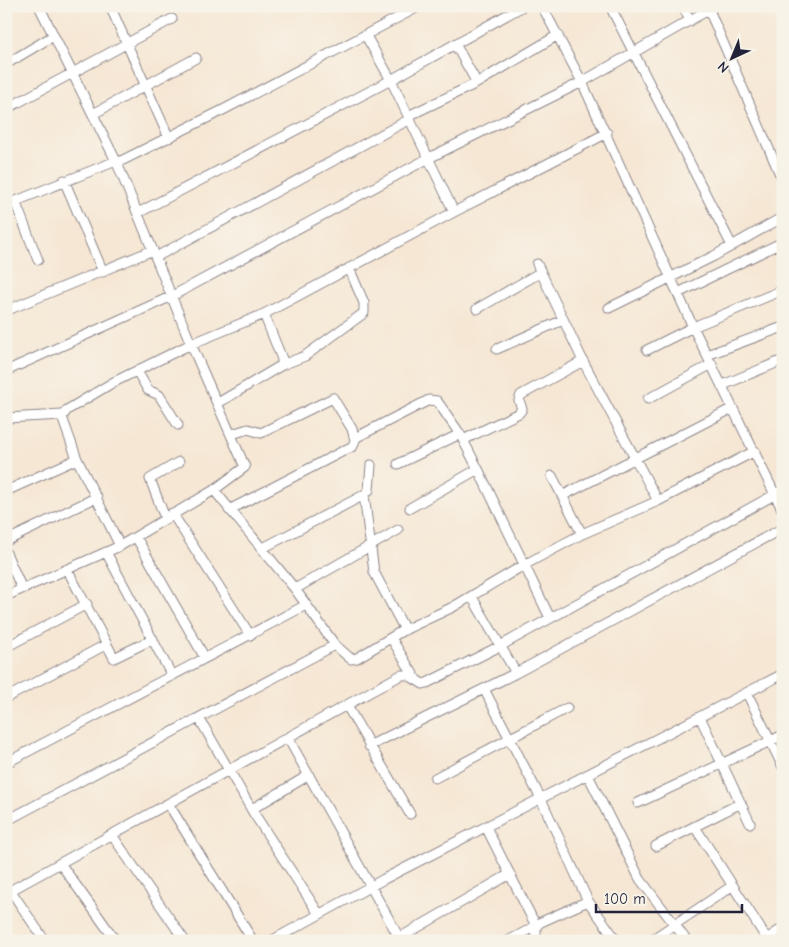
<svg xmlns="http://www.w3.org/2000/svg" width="789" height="947" font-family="'Comic Neue',sans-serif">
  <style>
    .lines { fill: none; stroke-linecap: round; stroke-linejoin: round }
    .minor-casing { stroke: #8c8488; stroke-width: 11 }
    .minor { stroke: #fff; stroke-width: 9 }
  </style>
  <rect width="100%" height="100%" fill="#f7f3e8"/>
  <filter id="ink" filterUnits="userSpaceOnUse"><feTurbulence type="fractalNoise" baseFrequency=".02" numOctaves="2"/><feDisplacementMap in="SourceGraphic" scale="10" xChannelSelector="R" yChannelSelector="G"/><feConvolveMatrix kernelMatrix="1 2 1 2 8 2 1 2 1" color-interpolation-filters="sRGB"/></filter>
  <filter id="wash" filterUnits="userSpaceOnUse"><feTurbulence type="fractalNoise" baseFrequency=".0096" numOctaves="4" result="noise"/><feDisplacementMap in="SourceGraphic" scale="20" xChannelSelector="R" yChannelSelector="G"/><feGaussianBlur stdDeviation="1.12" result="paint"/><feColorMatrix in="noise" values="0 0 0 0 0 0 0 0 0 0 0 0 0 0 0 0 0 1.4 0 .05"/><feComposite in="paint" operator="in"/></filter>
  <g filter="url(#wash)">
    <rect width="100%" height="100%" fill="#f6e7d4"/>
  </g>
  <g filter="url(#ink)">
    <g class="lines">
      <!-- minor casing -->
      <g class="minor-casing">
        <path id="minor" d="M110 6 169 138
          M610 6 732 246
          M683 6 690 21
          M715 6 582 82 693 327 783 511
          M709 10 779 172 783 175
          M366 36 391 80 454 212
          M455 44 477 83
          M6 64 53 36
          M6 109 172 19
          M93 114 196 58
          M408 116 477 83 558 35
          M117 163 223 110 420 6
          M64 180 103 272
          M15 201 38 260
          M6 205 116 161
          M138 213 391 80 523 6
          M156 257 410 119
          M537 264 583 361 658 501
          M678 293 783 242
          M609 308 714 256 783 217
          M6 309H10L153 250
          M477 309 541 272
          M497 349 563 320
          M647 350 693 327 783 290
          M707 355 783 327
          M282 365 305 356 364 313V303L349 268
          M6 371 172 296 429 158 582 82 542 6
          M137 371 148 390 159 395 178 425
          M723 385 783 360
          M648 399 712 364
          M218 403 282 365V359L264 314
          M6 418 63 415
          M355 438 429 400 437 401 460 434 478 469 550 618
          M463 440 519 413 522 409 519 400 521 395 583 361
          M398 464 460 434
          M552 476 582 534
          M214 490 295 589 335 645 351 659 357 658 402 631 453 607 524 565 582 534 658 501 755 451
          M6 491 77 459
          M364 495 374 572 405 630
          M562 496 733 408
          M410 508 478 469
          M229 510 353 446 355 440 352 429 333 398 261 433 248 429 232 434
          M172 513 250 635
          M165 518 150 479 179 462
          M136 537 205 658
          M6 541 97 497
          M120 546 77 459 62 417 67 410 112 383 191 344 264 314 454 212 607 133
          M263 548 364 495 369 490 371 465
          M106 552 172 676
          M6 553 22 589
          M67 569 114 658 153 639
          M295 589 398 530
          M6 596 120 546 214 490 245 467 191 344 117 163 39 6
          M472 597 516 673
          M391 638 416 679
          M6 647 87 604
          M484 689 541 799 588 901 617 941
          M747 693 783 767
          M6 698 107 644
          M347 706 410 814
          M700 717 750 823
          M199 718 253 812 319 914
          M288 738 401 941
          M369 746 516 673 783 528
          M6 763 306 605
          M588 775 640 879 687 941
          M435 778 567 708
          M638 803 783 735
          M169 805 253 941
          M252 809 309 775
          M6 821 335 645
          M486 827 536 926 508 941
          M695 827 767 939
          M112 835 185 941
          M656 846 741 803
          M60 863 116 941
          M11 891 45 941
          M6 893 401 675H408L423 684 427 683 502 645 783 490
          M271 941 384 879 783 674
          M394 941 510 874
          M536 941V926L541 922 588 901
          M650 941 732 886
          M764 941 783 928"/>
      </g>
      <!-- minor -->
      <use href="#minor" class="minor"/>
    </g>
  </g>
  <!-- margin -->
  <rect width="789" height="947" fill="none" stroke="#f7f3e8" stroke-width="25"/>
  <!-- north arrow -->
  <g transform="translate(732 58) rotate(224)" stroke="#f7f3e8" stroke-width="4" paint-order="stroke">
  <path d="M0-4L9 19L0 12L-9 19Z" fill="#22223b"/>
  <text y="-8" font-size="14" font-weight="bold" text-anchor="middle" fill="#22223b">N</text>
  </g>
  <!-- scale -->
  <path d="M596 904v8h146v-8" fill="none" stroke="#22223b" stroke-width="2.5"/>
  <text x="604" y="904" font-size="15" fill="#22223b" stroke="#f7f3e8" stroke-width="4" paint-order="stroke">100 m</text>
</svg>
